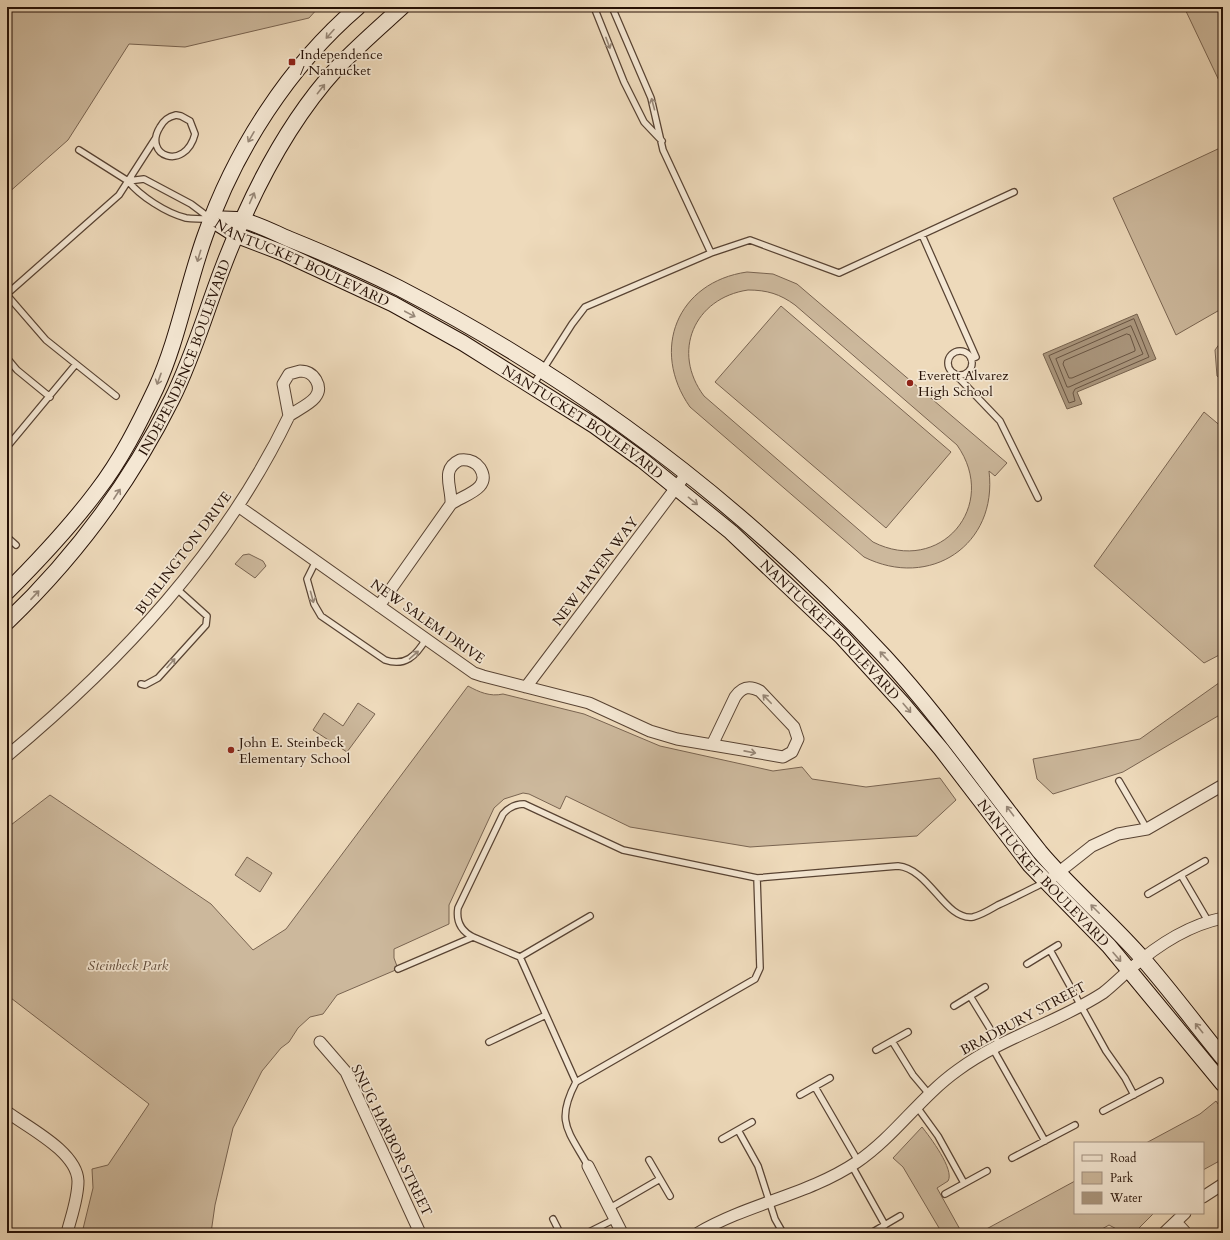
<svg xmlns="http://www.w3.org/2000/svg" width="1230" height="1240" font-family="Cardo,serif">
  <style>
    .green { fill: #ccb89c; stroke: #796451; fill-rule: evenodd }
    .water { fill: #aa967d; stroke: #75614d }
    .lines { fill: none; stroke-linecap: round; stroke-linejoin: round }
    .shore { stroke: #685442; stroke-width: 1 }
    .lane-casing { stroke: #584333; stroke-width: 8 }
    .street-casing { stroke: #584333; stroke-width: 13 }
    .secondary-casing { stroke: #261106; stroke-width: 17 }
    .lane { stroke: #f4e7d3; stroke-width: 5.5 }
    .street { stroke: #f4e7d3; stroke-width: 11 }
    .secondary { stroke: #f4e7d3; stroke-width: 15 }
    .oneway { stroke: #978777 }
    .poi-dot { fill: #8f2418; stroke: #f4e7d3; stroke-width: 1.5 }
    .labels { text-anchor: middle; stroke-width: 3.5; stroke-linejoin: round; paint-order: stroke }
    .poi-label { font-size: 14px; fill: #261106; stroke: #f4e7d3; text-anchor: start }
    .street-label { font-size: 14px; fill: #261106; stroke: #f4e7d3 }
    .park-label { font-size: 14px; font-style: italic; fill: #604b3a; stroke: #f4e7d3 }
  </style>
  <rect width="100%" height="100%" fill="#eedabb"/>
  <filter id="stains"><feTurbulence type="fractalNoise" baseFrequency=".005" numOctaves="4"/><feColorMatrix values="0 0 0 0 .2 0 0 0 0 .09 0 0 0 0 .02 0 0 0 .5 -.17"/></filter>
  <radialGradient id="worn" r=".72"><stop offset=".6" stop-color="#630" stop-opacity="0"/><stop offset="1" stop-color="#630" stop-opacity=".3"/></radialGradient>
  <!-- green -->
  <path class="green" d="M7 7H319L309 18 185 47 129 44 68 140 7 194Z
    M1184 7H1223V89Z
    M1220 148 1223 155V308L1176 335 1113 198Z
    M747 272 773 274 797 284 1007 463 995 476 989 471C998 545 930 590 864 557L690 407C650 350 677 282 747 272ZM748 290C767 290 780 294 795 305L957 445C1000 506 940 576 873 542L704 396C671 352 694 298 748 290Z
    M781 306 951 452 886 528 715 382Z
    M1223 339V381L1217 376 1215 350Z
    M1204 412 1223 428V653L1204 663 1094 566Z
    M249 554 263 561 266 566 255 578 235 564 243 555Z
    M1223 680V713L1123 772 1053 794 1037 779 1033 759 1140 739Z
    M468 686C479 692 490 697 503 694L584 714 660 746 773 771 802 767 812 779 866 787 940 778 956 800 917 836 750 847 630 827 566 796 560 809 529 794 523 793 504 799 494 808 449 905V924L394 949V958L398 969 337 995 323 1014 310 1017 298 1028 289 1042 281 1048 262 1071 233 1128 215 1205 211 1233H82L93 1188 92 1169 108 1165 149 1104 7 995V828L50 795 211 904 253 950 286 929Z
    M358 703 375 714 347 752 313 730 324 713 343 726Z
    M247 857 272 873 260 892 235 875Z
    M1216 1101 1223 1111V1159L1203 1170V1143H1146L1200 1114Z
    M922 1127C930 1137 955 1170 948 1181L937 1188 962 1233H942L903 1167 893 1158Z
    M1075 1181V1213H1154L1134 1233H1124L1109 1225 1095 1233H979Z"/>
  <!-- water -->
  <path class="water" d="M1137 314 1156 359 1077 392 1082 404 1067 409 1043 354Z"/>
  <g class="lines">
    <!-- shore -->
    <path class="shore" d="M1134 319 1149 357 1075 389 1073 393 1075 401 1069 403 1049 356Z
      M1131 326 1143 354 1069 387H1067L1056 359Z
      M1127 334 1130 335 1135 349V351L1072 378H1069L1063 364 1064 361Z"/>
    <!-- lane casing -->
    <g class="lane-casing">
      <path id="lane" d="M594 7 624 82 644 122 662 141
        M176 115 181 116 190 121 195 134C185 172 142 156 160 127 164 120 168 117 176 115Z
        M79 150 128 181
        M144 179 191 204 211 219C203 219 194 219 186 218 166 213 140 196 128 181Z
        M922 235 976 357 971 359
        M711 253 750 240 839 273 1014 192
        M7 294 119 195 155 139
        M7 295 46 340 116 396
        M948 363a12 12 0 1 1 24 0a12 12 0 1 1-24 0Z
        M7 358 17 370 50 397
        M955 374 1000 421 1038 498
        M533 385 572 324 585 307 711 253 663 150 651 98 612 7
        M7 447 76 364
        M7 537 16 545
        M316 561 307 579 314 604 321 616 385 660C405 667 416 656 426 639
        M141 684 145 685 158 678 206 625 207 616 177 589
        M1119 781 1147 829
        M1181 875 1208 921
        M1148 894 1205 861
        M473 937 520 957 576 1082
        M1050 950 1106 1051 1125 1078 1134 1095
        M520 957 590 916
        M1027 964 1058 945
        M398 969 473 937C461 931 456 921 458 908L503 814C509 807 515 804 524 804L623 850 757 878 898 866C930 869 945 921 973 917 982 915 991 909 998 905 1014 898 1029 890 1045 882
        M970 996 1000 1045
        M954 1006 985 987
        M892 1041 913 1075 929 1094
        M489 1042 546 1015
        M993 1049 1045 1141
        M876 1050 908 1032
        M815 1087 858 1161
        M800 1095 830 1078
        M917 1107 938 1136 964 1183
        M1103 1111 1160 1081
        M738 1130 758 1166 775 1219 783 1233
        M722 1139 752 1122
        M1012 1158 1075 1125
        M649 1160 670 1196
        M588 1166C568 1130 555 1122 576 1082L755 979 760 968 757 878
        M852 1166 885 1225
        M945 1194 987 1171
        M610 1208 660 1179
        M553 1219 560 1233
        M587 1233 615 1219
        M871 1233 900 1216"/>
    </g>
    <!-- street casing -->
    <g class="street-casing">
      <path id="street" d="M300 371C307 371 312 373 316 380 327 399 300 407 289 416L283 384 289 374Z
        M460 460C468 459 475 461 480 468 493 489 463 495 451 504 452 487 440 469 460 460Z
        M238 506 474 673 483 676 589 703 650 731 677 739 783 757 792 752 798 739 794 727 760 691C749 685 742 687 735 697L712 745
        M379 606 451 504
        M526 687 687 473
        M7 756C121 661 224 551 289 416
        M1054 876 1092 846 1118 834 1147 829 1223 785
        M320 1042 346 1072 420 1233
        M7 1112C29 1128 77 1152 78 1181 78 1199 71 1217 67 1233
        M588 1166 622 1233
        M1203 1197 1223 1184
        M1176 1222 1186 1233
        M698 1233C749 1203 808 1195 857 1162 895 1136 920 1097 958 1070 1003 1037 1057 1023 1103 993 1112 986 1120 978 1129 970 1155 947 1188 925 1223 918
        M1164 1233 1185 1213"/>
    </g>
    <!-- secondary casing -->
    <g class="secondary-casing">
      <g id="secondary">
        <path id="s1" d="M211 219 236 235 283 253 393 304 463 343 595 426 642 460 731 532 841 636 903 704 941 749 1030 865 1109 946 1223 1084"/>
        <path d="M212 219C223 219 235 218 245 221 260 225 275 233 289 239 326 254 363 270 399 288 581 382 746 507 885 657 941 718 988 787 1040 852 1072 890 1110 921 1143 959 1171 991 1196 1025 1223 1058"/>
        <path d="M7 592C39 560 70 527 97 491 121 460 139 424 156 388 178 340 187 286 205 236 235 150 289 66 358 7"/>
        <path id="s2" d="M7 622C75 557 130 483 172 399 193 357 206 311 223 267 250 196 285 125 337 68 358 46 380 27 402 7"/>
      </g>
    </g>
    <!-- lane -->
    <use href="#lane" class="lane"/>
    <!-- street -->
    <use href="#street" class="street"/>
    <!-- secondary -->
    <use href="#secondary" class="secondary"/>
  </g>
  <!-- one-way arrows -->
  <defs><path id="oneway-shaft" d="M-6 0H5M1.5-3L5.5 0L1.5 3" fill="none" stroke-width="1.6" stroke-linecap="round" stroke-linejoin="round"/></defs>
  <g class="oneway">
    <use href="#oneway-shaft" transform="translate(330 34) rotate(132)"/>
    <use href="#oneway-shaft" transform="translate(608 43) rotate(69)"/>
    <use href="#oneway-shaft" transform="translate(321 89) rotate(-52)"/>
    <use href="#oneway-shaft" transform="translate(653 104) rotate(-105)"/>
    <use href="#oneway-shaft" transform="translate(251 137) rotate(120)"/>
    <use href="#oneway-shaft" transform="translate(252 198) rotate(-66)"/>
    <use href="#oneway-shaft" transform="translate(199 256) rotate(107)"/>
    <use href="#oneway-shaft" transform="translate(410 314) rotate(28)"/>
    <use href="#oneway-shaft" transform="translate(159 379) rotate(110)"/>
    <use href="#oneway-shaft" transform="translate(117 494) rotate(-57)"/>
    <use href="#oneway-shaft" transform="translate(693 501) rotate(39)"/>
    <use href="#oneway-shaft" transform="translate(35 595) rotate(-47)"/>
    <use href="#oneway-shaft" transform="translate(312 597) rotate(75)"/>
    <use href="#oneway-shaft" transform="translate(414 655) rotate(-41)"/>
    <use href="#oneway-shaft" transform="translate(884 656) rotate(-133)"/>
    <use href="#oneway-shaft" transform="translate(171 663) rotate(-48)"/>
    <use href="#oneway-shaft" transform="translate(767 699) rotate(-134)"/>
    <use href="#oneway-shaft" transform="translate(907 708) rotate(50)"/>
    <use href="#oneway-shaft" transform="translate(750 752) rotate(11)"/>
    <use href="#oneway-shaft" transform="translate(1010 811) rotate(-127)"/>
    <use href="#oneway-shaft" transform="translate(1095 909) rotate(-135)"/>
    <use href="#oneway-shaft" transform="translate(1117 957) rotate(49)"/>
    <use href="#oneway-shaft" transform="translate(1199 1028) rotate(-129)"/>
  </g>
  <!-- markers -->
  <g class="poi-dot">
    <rect x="288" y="58" width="8" height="8" rx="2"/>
    <circle cx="910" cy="383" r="4"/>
    <circle cx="231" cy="750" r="4"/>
  </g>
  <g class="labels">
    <!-- poi labels -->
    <g class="poi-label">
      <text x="300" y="59">Independence<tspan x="300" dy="16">/ Nantucket</tspan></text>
      <text x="918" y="380">Everett Alvarez<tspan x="918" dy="16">High School</tspan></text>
      <text x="239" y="747">John E. Steinbeck<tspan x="239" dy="16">Elementary School</tspan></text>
    </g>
    <!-- street labels -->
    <g class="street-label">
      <text dy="5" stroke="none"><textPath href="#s1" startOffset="101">NANTUCKET BOULEVARD</textPath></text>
      <text dy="5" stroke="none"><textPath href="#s2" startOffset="322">INDEPENDENCE BOULEVARD</textPath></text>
      <text dy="5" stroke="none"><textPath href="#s1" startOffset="425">NANTUCKET BOULEVARD</textPath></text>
      <text transform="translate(183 553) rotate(-53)" y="5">BURLINGTON DRIVE</text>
      <text transform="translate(595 571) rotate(-53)" y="5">NEW HAVEN WAY</text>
      <text transform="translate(428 621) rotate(35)" y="5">NEW SALEM DRIVE</text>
      <text dy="5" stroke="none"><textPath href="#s1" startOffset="749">NANTUCKET BOULEVARD</textPath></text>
      <text dy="5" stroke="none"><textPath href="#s1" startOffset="1073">NANTUCKET BOULEVARD</textPath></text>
      <text transform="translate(1023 1018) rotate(-28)" y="5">BRADBURY STREET</text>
      <text transform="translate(392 1140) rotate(64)" y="5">SNUG HARBOR STREET</text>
    </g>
    <!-- park labels -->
    <g class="park-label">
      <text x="128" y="970">Steinbeck Park</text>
    </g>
  </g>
  <!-- margin -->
  <rect width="1230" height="1240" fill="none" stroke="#eedabb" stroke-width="24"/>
  <rect x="8" y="8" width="1214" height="1224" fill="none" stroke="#261106" stroke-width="2"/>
  <rect x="12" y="12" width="1206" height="1216" fill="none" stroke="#261106"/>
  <!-- legend -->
  <rect x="1074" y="1142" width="130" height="72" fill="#f4e7d3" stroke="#a29181"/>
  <rect x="1082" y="1155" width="20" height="6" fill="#f4e7d3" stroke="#a29181"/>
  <text x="1110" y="1162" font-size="12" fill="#261106">Road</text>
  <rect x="1082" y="1172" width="20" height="12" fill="#ccb89c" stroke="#a29181"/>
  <text x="1110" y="1182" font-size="12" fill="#261106">Park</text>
  <rect x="1082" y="1192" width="20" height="12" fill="#aa967d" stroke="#a29181"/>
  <text x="1110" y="1202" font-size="12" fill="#261106">Water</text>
  <rect width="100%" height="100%" filter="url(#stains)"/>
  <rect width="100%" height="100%" fill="url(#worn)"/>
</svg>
